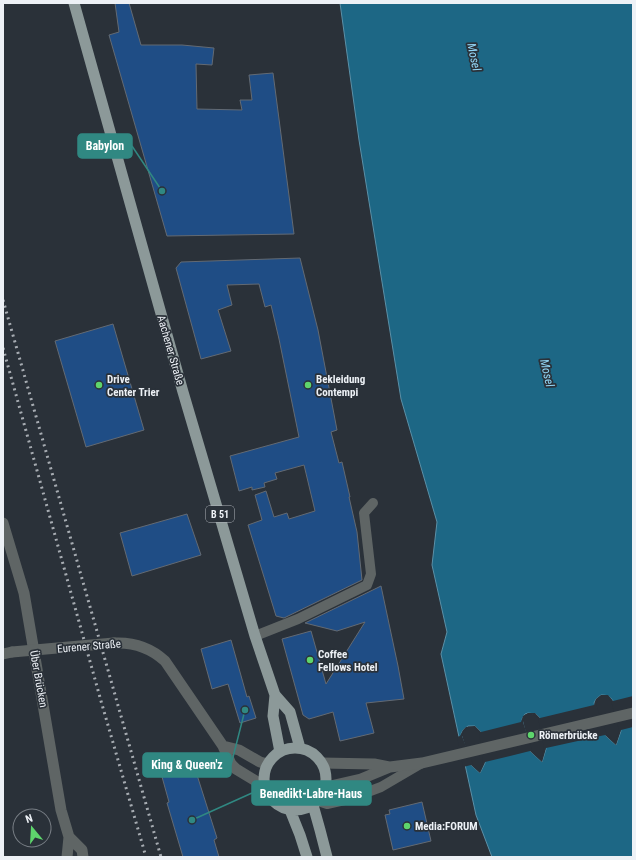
<svg xmlns="http://www.w3.org/2000/svg" width="636" height="860" font-family="'Roboto Condensed',sans-serif">
  <style>
    .water { fill: #1d6785; stroke: #5b90a7; fill-rule: evenodd }
    .pier { fill: #2a3139; fill-rule: evenodd }
    .building { fill: #1f4d85; stroke: #636a73 }
    .lines { fill: none; stroke-linecap: round; stroke-linejoin: round }
    .service { stroke: #5f6565; stroke-width: 10 }
    .minor { stroke: #5f6565; stroke-width: 11 }
    .tertiary { stroke: #5f6565; stroke-width: 11 }
    .primary { stroke: #8c9999; stroke-width: 11 }
    .rail { stroke: #a7acb2; stroke-width: 3; stroke-dasharray: 2 4; stroke-linecap: butt }
    .tertiary-bridge { stroke: #5f6565; stroke-width: 11 }
    .poi-dot { fill: #5ed56c; stroke: #2a3139; stroke-width: 1.5 }
    .labels { text-anchor: middle; stroke-width: 3.5; stroke-linejoin: round; paint-order: stroke }
    .shield { fill: #2a3139; stroke: #b2b7bd; stroke-width: 1 }
    .shield-label { font-size: 10px; font-weight: bold; fill: #edf1f6 }
    .street-label { font-size: 11px; fill: #edf1f6; stroke: #2a3139 }
    .poi-label { font-size: 11px; font-weight: bold; fill: #edf1f6; stroke: #2a3139; text-anchor: start }
    .water-label { font-size: 12px; font-style: italic; fill: #93d7f7; stroke: #2a3139 }
    .leader { fill: none; stroke: #308882; stroke-width: 1.5 }
    .callout-dot { fill: #308882; stroke: #2a3139; stroke-width: 1.5 }
    .callout { fill: #308882; stroke: #308882; stroke-width: 1.5 }
    .callout-label { font-size: 12px; text-anchor: middle; font-weight: bold; fill: #fff }
  </style>
  <rect width="100%" height="100%" fill="#2a3139"/>
  <!-- water -->
  <path class="water" d="M340 3H633V857H492L476 815 441 654 447 632 432 565 437 522 401 399 359 140ZM601 695C607 695 610 696 613 701L621 731 616 745 606 736 594 703 596 699ZM528 713 536 714 540 718 546 749 542 762 530 751 522 719 525 714ZM468 726H475L481 732 485 763 480 773 471 765 461 734 463 730Z"/>
  <!-- pier -->
  <path class="pier" d="M601 695H608L613 701 633 696V727L621 730 616 745 605 735 546 748 542 762 530 751 485 762 480 773 471 765 463 767 457 737 460 736 463 730 466 727 475 726 481 732 521 722 523 716 528 713H535L540 718 594 705 596 699ZM602 697H607L611 701 619 730 615 742 607 735 596 705 598 700ZM532 714 538 718 544 748 541 759 532 750 523 722 526 716ZM468 728H474L479 732 483 763 479 770 473 764 462 736 464 731Z"/>
  <!-- building -->
  <path class="building" d="M115 3H129L141 45H182L214 48 212 65 196 64 197 109 242 110 240 100H252L249 75 273 73 294 234 167 236 109 35 119 32Z
    M300 258 318 330 337 430 331 432 339 463 342 462 350 497H349L357 532 362 580 284 618 276 616 248 525 262 520 255 495 266 491 274 517 287 513 289 519 315 511 304 465 275 473 277 479 264 483 265 487 252 490V487L239 491 230 456 299 437 279 339 271 305 265 307 259 284 227 285 232 305 218 310 231 351 201 359 176 268 181 262Z
    M113 324 144 430 86 447 55 341Z
    M187 514 201 555 132 576 120 533Z
    M381 586 398 666 404 699 366 703 374 733 340 741 333 712 309 719 303 715 282 639 311 631 326 684 365 622 337 631 305 623Z
    M231 640 247 697 249 696 256 718 240 723 228 684 212 689 201 649Z
    M191 756 217 838 214 840 219 857H183L167 803 169 802 159 766Z
    M422 802 431 841 393 850 385 815 390 814 389 810Z"/>
  <g class="lines">
    <!-- service -->
    <path class="service" d="M255 636 298 619 367 585 371 574 364 513 373 503
      M318 801 327 804 349 799 381 787 422 763"/>
    <!-- minor -->
    <path class="minor" d="M322 763 374 764 389 767
      M326 787 361 779 390 767 422 763 633 713"/>
    <!-- tertiary -->
    <path class="tertiary" d="M3 523 24 593 61 810 69 837 82 850 83 857
      M114 643C134 642 150 647 165 661L223 746 231 764 236 769 264 786
      M3 654 12 652
      M223 746 239 750 260 762 267 764
      M67 857 69 837"/>
    <!-- primary -->
    <path class="primary" d="M74 3 183 392 255 636 275 695 290 712 300 748
      M275 695 273 716 280 752
      M264 779a31 31 0 1 1 62 0a31 31 0 1 1-62 0Z
      M313 805 320 830 327 857
      M290 810 300 835 307 857"/>
    <!-- rail -->
    <path class="rail" d="M3 300 161 857
      M3 348 101 701 146 857"/>
    <!-- tertiary-bridge -->
    <path class="tertiary-bridge" d="M12 652 114 643"/>
  </g>
  <!-- markers -->
  <g class="poi-dot">
    <circle cx="99" cy="385" r="4"/>
    <circle cx="308" cy="385" r="4"/>
    <circle cx="310" cy="660" r="4"/>
    <circle cx="531" cy="735" r="4"/>
    <circle cx="407" cy="826" r="4"/>
  </g>
  <g class="labels">
    <!-- shield labels -->
    <rect class="shield" x="206" y="506" width="28" height="16" rx="3"/>
    <g class="shield-label">
      <text x="220" y="518">B 51</text>
    </g>
    <!-- street labels -->
    <g class="street-label">
      <text transform="translate(171 350) rotate(74)" y="4">Aachener Straße</text>
      <text transform="translate(89 646) rotate(-5)" y="4">Eurener Straße</text>
      <text transform="translate(39 679) rotate(80)" y="4">Über Brücken</text>
    </g>
    <!-- poi labels -->
    <g class="poi-label">
      <text x="107" y="383">Drive<tspan x="107" dy="13">Center Trier</tspan></text>
      <text x="316" y="383">Bekleidung<tspan x="316" dy="13">Contempi</tspan></text>
      <text x="318" y="658">Coffee<tspan x="318" dy="13">Fellows Hotel</tspan></text>
      <text x="539" y="739">Römerbrücke</text>
      <text x="415" y="830">Media:FORUM</text>
    </g>
    <!-- water labels -->
    <g class="water-label">
      <text transform="translate(474 57) rotate(78)" y="4">Mosel</text>
      <text transform="translate(547 373) rotate(77)" y="4">Mosel</text>
    </g>
  </g>
  <!-- callouts -->
  <path class="leader" d="M162 191L132 146M245 710L231 765M192 820L252 793"/>
  <g class="callout-dot">
    <circle cx="162" cy="191" r="4"/>
    <circle cx="245" cy="710" r="4"/>
    <circle cx="192" cy="820" r="4"/>
  </g>
  <g class="callout">
    <rect x="78" y="134" width="54" height="24" rx="4"/>
    <rect x="143" y="753" width="88" height="24" rx="4"/>
    <rect x="252" y="781" width="119" height="24" rx="4"/>
  </g>
  <g class="callout-label">
    <text x="105" y="150">Babylon</text>
    <text x="187" y="769">King &amp; Queen'z</text>
    <text x="311" y="798">Benedikt-Labre-Haus</text>
  </g>
  <!-- border -->
  <rect width="636" height="860" fill="none" stroke="#edf1f6" stroke-width="8"/>
  <!-- north arrow -->
  <g transform="translate(32 828) rotate(342)"><circle r="19" fill="#2a3139" stroke="#787e85"/>
  <path d="M0-3L7 15L0 10L-7 15Z" fill="#5ed56c"/>
  <text y="-6" font-size="11" font-weight="bold" text-anchor="middle" fill="#edf1f6">N</text>
  </g>
</svg>
